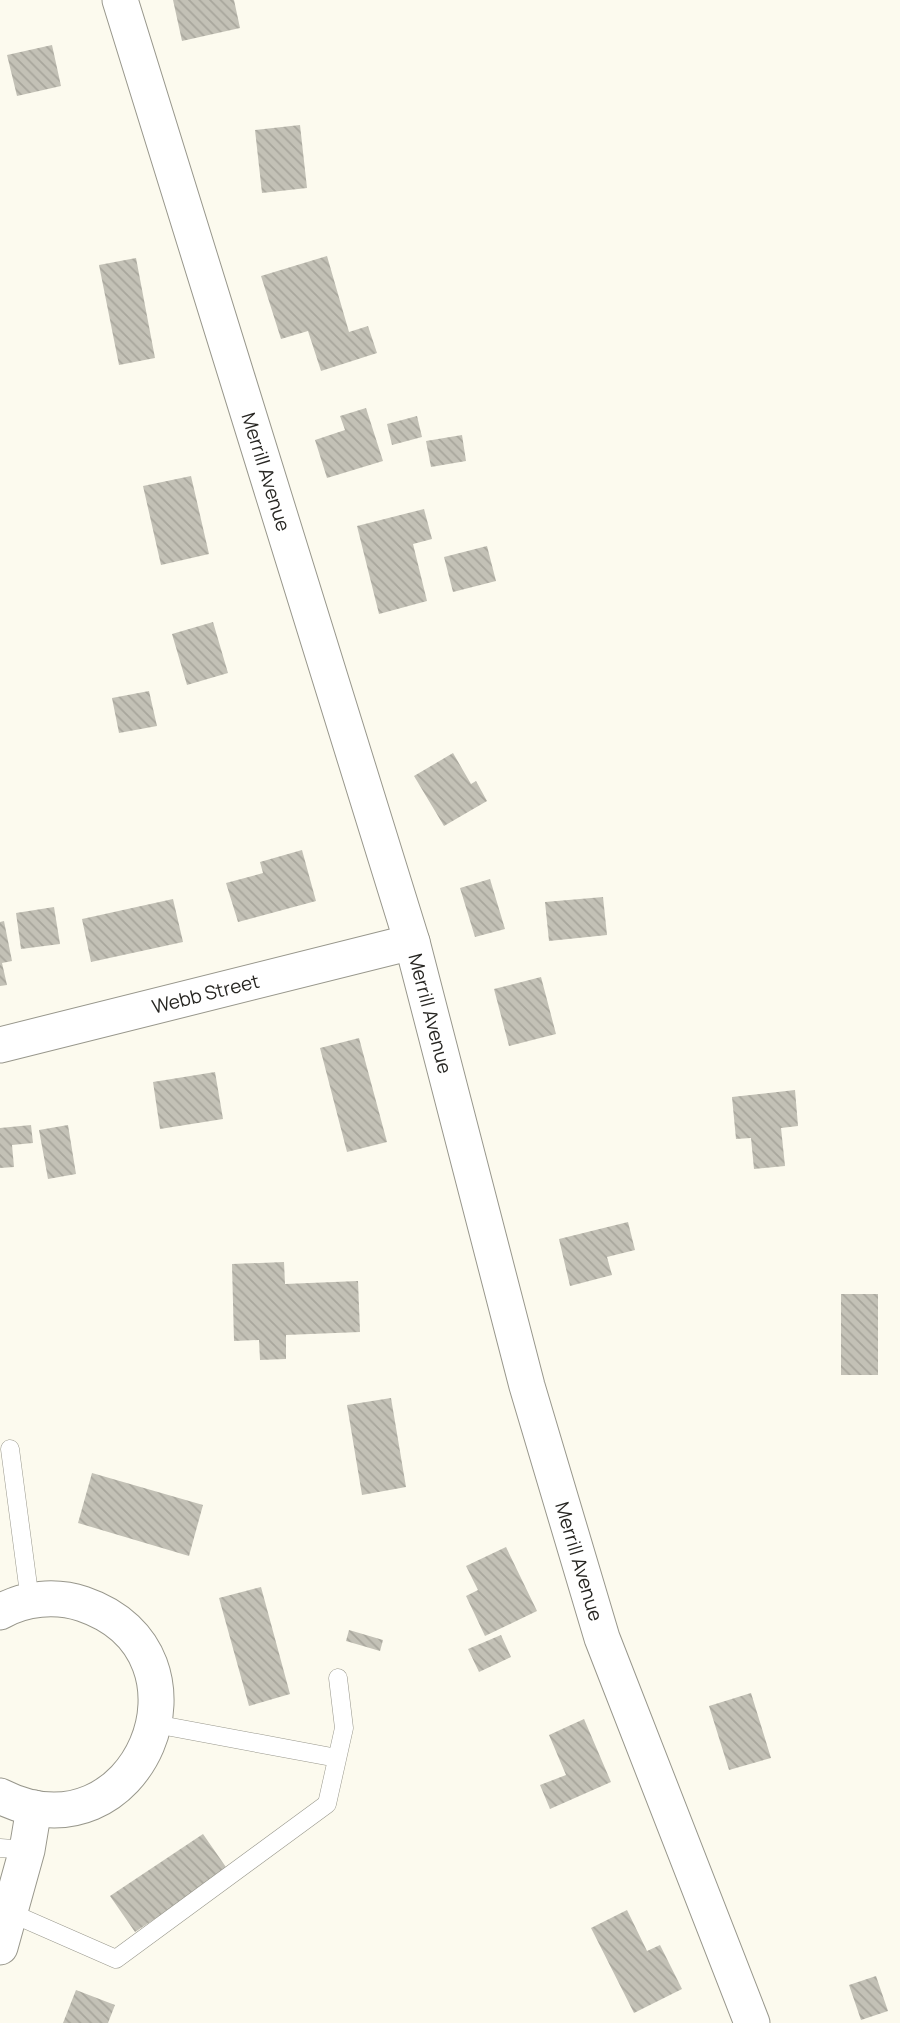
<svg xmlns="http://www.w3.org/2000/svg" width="900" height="2023" font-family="Manrope,sans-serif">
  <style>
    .building { fill: url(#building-back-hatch) }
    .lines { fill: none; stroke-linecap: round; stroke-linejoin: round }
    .service-casing { stroke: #98978c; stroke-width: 19 }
    .minor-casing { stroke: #98978c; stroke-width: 37 }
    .service { stroke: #fff; stroke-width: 18 }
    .minor { stroke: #fff; stroke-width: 35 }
    .labels { text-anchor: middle; stroke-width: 7; stroke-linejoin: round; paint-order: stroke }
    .street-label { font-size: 19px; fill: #272622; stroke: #fff }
  </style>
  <defs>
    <pattern id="building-back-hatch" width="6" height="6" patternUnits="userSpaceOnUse" patternTransform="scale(1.75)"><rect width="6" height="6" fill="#c3c1b6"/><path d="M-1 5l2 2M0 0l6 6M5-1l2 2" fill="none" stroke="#a8a69c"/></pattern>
  </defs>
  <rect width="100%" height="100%" fill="#fcfaee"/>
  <!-- building -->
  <path class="building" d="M173 0H234L240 28 182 41Z
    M52 45 61 86 17 96 7 55Z
    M300 125 307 188 262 193 255 130Z
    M327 256 349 332 368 326 377 353 321 371 308 331 281 339 261 276Z
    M136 258 155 358 119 365 99 265Z
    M366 408 383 461 327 478 315 440 345 430 340 416Z
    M417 416 422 437 392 445 387 424Z
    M462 435 466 461 431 467 426 441Z
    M191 476 209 554 161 565 143 486Z
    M424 509 432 539 413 544 427 601 379 614 357 526Z
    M487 546 496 581 453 592 444 557Z
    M213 622 228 673 187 685 172 634Z
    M149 691 157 726 119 733 112 698Z
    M453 753 471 784 476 781 487 801 444 826 414 776Z
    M302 850 316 901 238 922 226 883 263 873 260 862Z
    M490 879 505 929 475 937 460 888Z
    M603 897 607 935 549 941 545 902Z
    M173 899 183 942 91 962 82 919Z
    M54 907 60 944 21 949 16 913Z
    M4 921 12 961 2 963 7 985 0 986V922Z
    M541 977 556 1034 509 1046 494 989Z
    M359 1038 387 1142 347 1152 320 1048Z
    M215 1072 223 1119 160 1129 153 1082Z
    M795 1090 798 1126 781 1128 785 1166 754 1169 751 1138 736 1139 732 1097Z
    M31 1125 33 1143 12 1145 14 1167 0 1168V1128Z
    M68 1125 76 1174 48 1179 39 1130Z
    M628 1222 635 1250 607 1257 612 1275 570 1286 559 1239Z
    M284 1262 285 1284 358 1281 360 1332 286 1335V1359L260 1360 259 1340 234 1341 232 1264Z
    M841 1294H878V1375H841Z
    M391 1398 406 1487 362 1495 347 1405Z
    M92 1473 203 1505 189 1556 78 1523Z
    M506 1547 537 1611 485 1636 466 1596 478 1590 466 1566Z
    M261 1587 290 1694 249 1706 219 1598Z
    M349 1630 383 1640 380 1651 346 1641Z
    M501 1635 511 1657 479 1672 468 1649Z
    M751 1693 771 1758 729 1770 709 1706Z
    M584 1719 611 1782 550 1809 540 1785 566 1775 549 1735Z
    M203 1834 228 1870 135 1932 110 1896Z
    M627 1910 647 1951 660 1945 682 1989 634 2013 591 1928Z
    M876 1976 888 2011 861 2020 849 1985Z
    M76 1990 115 2005 108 2023H63Z"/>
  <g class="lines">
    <!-- service casing -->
    <g class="service-casing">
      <path id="service" d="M10 1449 30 1601
        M155 1724 337 1758
        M0 1848 27 1850
        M11 1913 116 1959 327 1804 344 1728 338 1678"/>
    </g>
    <!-- minor casing -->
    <g class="minor-casing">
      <g id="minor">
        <path id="s1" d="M120 0 412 942 527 1386 602 1638 752 2023"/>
        <path id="s2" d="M0 1045 412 942"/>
        <path d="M0 1612C24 1598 56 1595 83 1604 226 1653 138 1866 0 1796"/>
        <path d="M0 1947 27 1850 34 1808"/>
      </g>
    </g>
    <!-- service -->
    <use href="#service" class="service"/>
    <!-- minor -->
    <use href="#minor" class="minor"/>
  </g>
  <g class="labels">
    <!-- street labels -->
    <g class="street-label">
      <text dy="7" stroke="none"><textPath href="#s1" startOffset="494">Merrill Avenue</textPath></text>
      <text dy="7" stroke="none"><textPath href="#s2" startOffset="212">Webb Street</textPath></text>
      <text dy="7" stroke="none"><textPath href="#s1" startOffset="1060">Merrill Avenue</textPath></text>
      <text dy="7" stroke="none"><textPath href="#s1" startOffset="1628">Merrill Avenue</textPath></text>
    </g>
  </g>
</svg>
